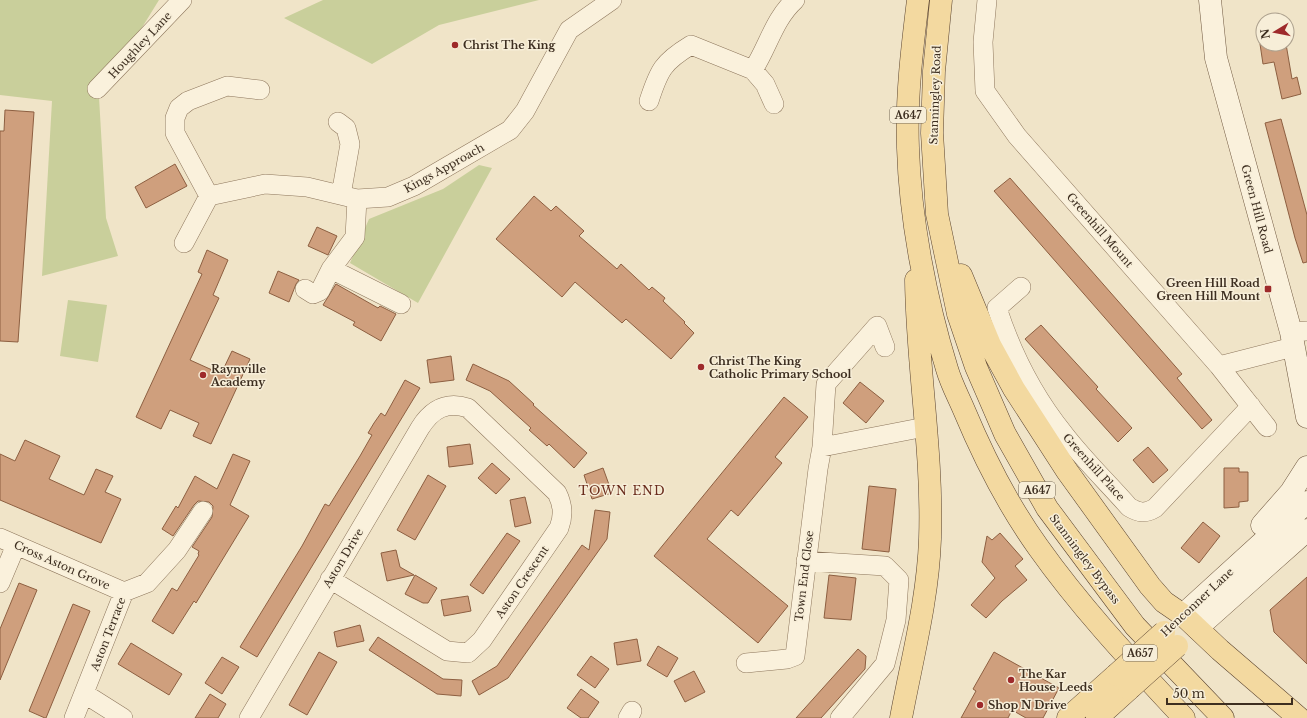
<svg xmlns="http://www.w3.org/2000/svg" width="1307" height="718" font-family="'Libre Baskerville',serif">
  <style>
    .green { fill: #c9cf9b }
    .building { fill: #cf9f7d; stroke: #8d5f41 }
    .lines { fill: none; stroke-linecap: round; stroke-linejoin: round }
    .street-casing { stroke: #8d765c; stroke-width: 20 }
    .secondary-casing { stroke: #6f573f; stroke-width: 23 }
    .primary-casing { stroke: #5b4430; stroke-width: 23 }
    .street { stroke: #faf1dc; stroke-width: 19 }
    .secondary { stroke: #faf1dc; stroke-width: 22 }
    .primary { stroke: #f3d9a0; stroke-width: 22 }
    .primary-bridge-casing { stroke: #5b4430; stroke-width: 23; stroke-linecap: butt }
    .primary-bridge { stroke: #f3d9a0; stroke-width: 22 }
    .poi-dot { fill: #9e2a2b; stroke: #f7eed8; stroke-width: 1.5 }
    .labels { text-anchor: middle; stroke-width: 3; stroke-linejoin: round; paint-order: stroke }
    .shield { fill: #f7eed8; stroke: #756857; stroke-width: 1 }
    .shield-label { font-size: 10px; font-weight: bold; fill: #3d2e20 }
    .street-label { font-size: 11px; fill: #3d2e20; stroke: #f7eed8 }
    .poi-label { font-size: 11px; font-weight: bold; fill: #3d2e20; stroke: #f7eed8; text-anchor: start }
    .neighbourhood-label { font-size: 12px; letter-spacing: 1px; fill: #6b2e1e; stroke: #f7eed8 }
  </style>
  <rect width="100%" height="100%" fill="#f0e4c8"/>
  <!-- green -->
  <path class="green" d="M0 0H159L99 97 106 218 118 256 42 276 52 101 0 95Z
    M323 0H539L439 25 372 64 284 18Z
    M479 165 492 168 418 303 350 263 369 219 443 189Z
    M68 300 107 305 98 362 60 356Z"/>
  <!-- building -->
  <path class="building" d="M1260 44H1286L1292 79 1297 77 1301 94 1282 99 1274 62 1263 64Z
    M5 110 34 112 18 342 0 341V131H4Z
    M1281 119 1307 215V262L1303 263 1295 238 1265 123Z
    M175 164 187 186 146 208 135 187Z
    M1010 178 1182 374 1177 378 1212 420 1202 429 994 191Z
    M534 196 551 211 556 206 584 231 579 236 617 269 621 264 649 290 652 287 665 298 663 301 685 322 684 323 694 333 671 359 626 319 622 323 575 282 562 297 496 239Z
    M317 227 337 236 328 255 308 246Z
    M207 250 228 260 213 295 219 298 190 360 221 374 232 351 250 359 211 444 193 436 199 423 170 410 161 429 136 417 202 274 198 272Z
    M278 271 299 280 296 284 289 302 269 293Z
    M336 284 378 308 380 306 396 314 381 341 353 325 355 322 323 305Z
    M1041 325 1098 387 1096 389 1132 428 1118 442 1025 339Z
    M451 356 454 380 430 383 427 360Z
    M473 364 509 381 534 404 533 405 587 453 574 468 549 444 547 446 529 430 531 428 490 391 466 380Z
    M405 380 420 388 257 657 240 647 302 546 325 504 329 506 360 456 372 435 368 433 374 423 381 413 385 416Z
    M860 382 884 401 866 423 843 403Z
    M784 397 808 417 775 457 782 463 738 516 731 510 707 539 788 606 758 643 654 556Z
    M25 440 60 456 49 479 84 495 96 469 113 476 105 492 121 499 101 543 0 500V454L15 461Z
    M470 444 473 464 449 467 447 447Z
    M1148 447 1168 470 1153 483 1133 460Z
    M233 454 250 461 230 505 249 516 196 603 194 601 173 634 152 621 172 588 177 591 199 555 198 554 199 551 192 547 212 517 213 506 209 502 198 501 194 505 173 536 162 529 176 506 178 508 195 476 217 489Z
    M492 463 510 479 496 494 478 478Z
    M603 468 612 493 592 499 584 475Z
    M1224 468H1239V472H1248V501L1239 502V507L1224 508Z
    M428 475 446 486 415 540 397 530Z
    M869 486 896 489 889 552 862 549Z
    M525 497 531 523 515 527 510 500Z
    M595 510 610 512 607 539 508 678 479 695 472 681 497 666 582 545 589 550Z
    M1203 522 1220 536 1199 563 1181 548Z
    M507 533 520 541 483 594 470 585Z
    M1000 533 1023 559 1015 566 1027 580 1002 601 986 618 971 605 995 578 982 562 987 536 992 540Z
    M396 550 400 567 414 575 387 581 381 553Z
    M415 575 437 588 428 603H423L405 594Z
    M829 575 856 578 851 620 824 618Z
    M1307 577V664L1274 632 1270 610Z
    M19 583 37 590 0 680V629Z
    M468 596 471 611 444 616 441 600Z
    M73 604 90 611 46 718H45L29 711Z
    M360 625 364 641 337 647 334 632Z
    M378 637 443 679 462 680 461 696 437 694 369 650Z
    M637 639 641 661 617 665 614 643Z
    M131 643 182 674 169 695 118 664Z
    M658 646 678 658 667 677 647 665Z
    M858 649 866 656 865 669 821 718H796Z
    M319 652 337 662 307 715 289 705Z
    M994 652 1059 688 1043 718H1026L1012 710 1008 718H961L976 691 973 689Z
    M591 656 609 669 595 688 577 675Z
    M222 657 239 667 222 694 205 683Z
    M694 671 705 692 685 702 674 681Z
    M581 689 599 702 588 718H581L567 708Z
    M210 694 226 704 218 718H195Z"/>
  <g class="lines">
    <!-- street casing -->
    <g class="street-casing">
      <path id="street" d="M987 0 983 42 985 91 1017 136 1219 366 1267 427
        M753 70 765 84 774 104
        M97 89 182 0
        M649 101C659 70 663 62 691 45L753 70C768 47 774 19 795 0
        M338 122 346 128 350 144 341 195
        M209 196 175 133V118L179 108 188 101 227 86 260 90
        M184 243 209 196 265 184 307 187 357 199 388 197 414 186 510 130 525 111 569 30 612 0
        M331 269 401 304
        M1021 287 997 308C1012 354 1034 397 1064 434 1084 460 1108 483 1129 507 1139 513 1145 514 1155 508L1251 406
        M305 289 313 294 320 291 331 269 355 237 357 199
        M1291 332 1307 331
        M1219 366 1293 347
        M822 447 925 427
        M0 538 124 592
        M806 561 885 566 899 580 896 620 885 664 840 718
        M0 583 16 545
        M746 663 787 659 795 656 818 469 822 447 826 384 877 326 885 347
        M85 694 123 718
        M74 718 124 592 147 583 177 550 203 511
        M249 718 420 428C432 409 446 401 468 408L557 493C563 505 564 515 559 528L482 640 468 653 447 651 330 579
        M628 718 632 711"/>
    </g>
    <!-- secondary casing -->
    <g class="secondary-casing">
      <path id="secondary" d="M1210 0 1216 58 1291 332 1307 417
        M1262 525 1291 492 1307 467
        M1183 615 1307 502
        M1197 628 1307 530"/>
    </g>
    <!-- primary casing -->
    <g class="primary-casing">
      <path id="primary" d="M918 0C912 49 906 98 908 148 910 219 926 301 947 369 951 383 958 396 964 410 984 458 1008 505 1038 547 1082 609 1133 663 1184 718
        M941 0 934 71 932 133 937 214 958 314 976 367 1005 434 1047 508 1135 626 1223 718
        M961 275 990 345 1014 389 1067 471 1150 586 1164 602 1183 615 1220 650 1299 718
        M901 718C912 659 928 599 930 539 933 452 917 366 916 280
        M1068 718 1116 675
        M1097 718 1129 689"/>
    </g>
    <!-- street -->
    <use href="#street" class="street"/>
    <!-- secondary -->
    <use href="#secondary" class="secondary"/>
    <!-- primary -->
    <use href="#primary" class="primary"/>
    <!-- primary-bridge casing -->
    <g class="primary-bridge-casing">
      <path id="primary-bridge" d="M1116 675 1164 632
        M1129 689 1177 646"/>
    </g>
    <!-- primary-bridge -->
    <use href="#primary-bridge" class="primary-bridge"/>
  </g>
  <!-- markers -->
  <g class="poi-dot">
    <circle cx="455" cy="45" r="4"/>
    <rect x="1264" y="285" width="8" height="8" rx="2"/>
    <circle cx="701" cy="367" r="4"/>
    <circle cx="203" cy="375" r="4"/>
    <circle cx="1011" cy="680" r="4"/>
    <circle cx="980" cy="705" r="4"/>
  </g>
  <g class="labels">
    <!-- shield labels -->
    <g class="shield">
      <rect x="890" y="107" width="36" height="16" rx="3"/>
      <rect x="1019" y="482" width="36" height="16" rx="3"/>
      <rect x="1123" y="645" width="34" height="16" rx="3"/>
    </g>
    <g class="shield-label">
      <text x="908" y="119">A647</text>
      <text x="1037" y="494">A647</text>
      <text x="1140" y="657">A657</text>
    </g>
    <!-- street labels -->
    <g class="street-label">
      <text transform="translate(140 45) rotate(-47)" y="4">Houghley Lane</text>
      <text transform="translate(935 95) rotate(-88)" y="4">Stanningley Road</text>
      <text transform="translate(444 168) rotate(-29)" y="4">Kings Approach</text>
      <text transform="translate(1257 209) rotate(75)" y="4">Green Hill Road</text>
      <text transform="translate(1100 230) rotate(49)" y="4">Greenhill Mount</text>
      <text transform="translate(1094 467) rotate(48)" y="4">Greenhill Place</text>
      <text transform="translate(343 558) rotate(-59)" y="4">Aston Drive</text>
      <text transform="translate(1085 559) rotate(53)" y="4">Stanningley Bypass</text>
      <text transform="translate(62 565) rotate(24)" y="4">Cross Aston Grove</text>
      <text transform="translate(804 576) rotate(-83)" y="4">Town End Close</text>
      <text transform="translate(522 582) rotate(-56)" y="4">Aston Crescent</text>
      <text transform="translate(1197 602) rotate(-43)" y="4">Henconner Lane</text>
      <text transform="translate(108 634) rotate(-69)" y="4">Aston Terrace</text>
    </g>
    <!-- poi labels -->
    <g class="poi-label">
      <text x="463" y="49">Christ The King</text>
      <text x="1260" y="287" text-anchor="end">Green Hill Road<tspan x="1260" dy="13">Green Hill Mount</tspan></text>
      <text x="709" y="365">Christ The King<tspan x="709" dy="13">Catholic Primary School</tspan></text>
      <text x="211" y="373">Raynville<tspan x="211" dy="13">Academy</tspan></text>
      <text x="1019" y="678">The Kar<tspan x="1019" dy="13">House Leeds</tspan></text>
      <text x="988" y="709">Shop N Drive</text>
    </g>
    <!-- neighbourhood labels -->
    <g class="neighbourhood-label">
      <text x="622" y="495">TOWN END</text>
    </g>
  </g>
  <!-- north arrow -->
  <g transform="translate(1275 32) rotate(260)"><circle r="19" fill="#f7eed8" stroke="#ada18e"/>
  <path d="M0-3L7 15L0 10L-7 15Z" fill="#9e2a2b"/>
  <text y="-6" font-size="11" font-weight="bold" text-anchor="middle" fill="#3d2e20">N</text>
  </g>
  <!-- scale -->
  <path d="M1167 698v6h125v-6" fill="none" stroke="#3d2e20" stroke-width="2"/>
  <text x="1173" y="698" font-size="12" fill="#3d2e20" stroke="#f7eed8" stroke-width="3" paint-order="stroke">50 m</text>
</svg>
